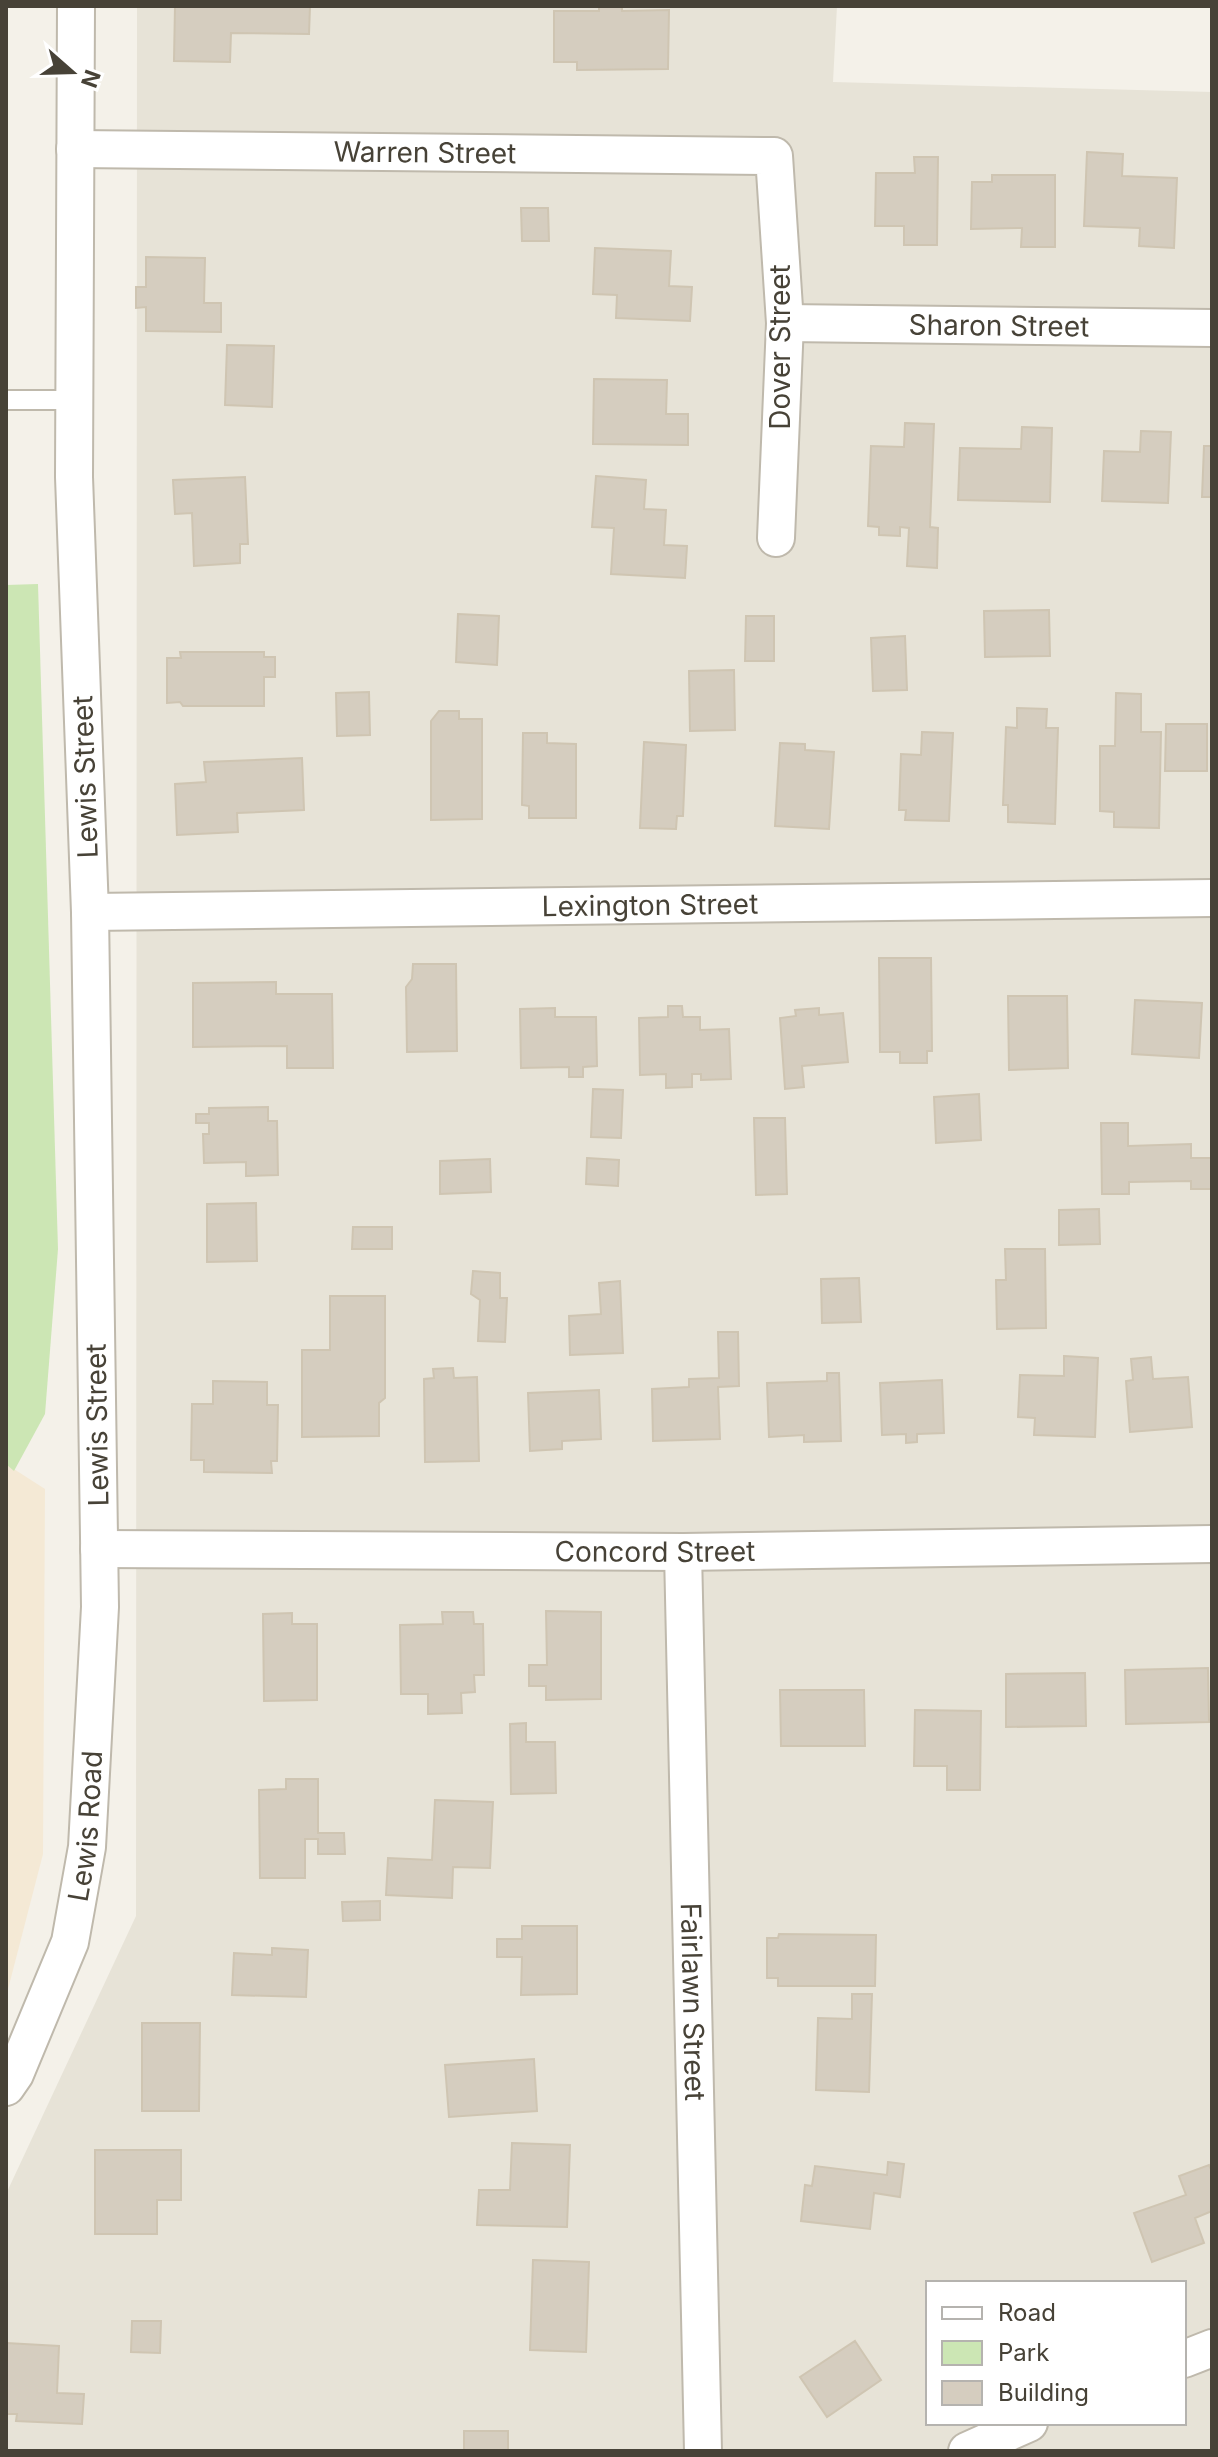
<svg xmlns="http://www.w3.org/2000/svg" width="1218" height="2457" font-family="Inter,sans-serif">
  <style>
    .residential { fill: #e7e3d7; fill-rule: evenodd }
    .commercial { fill: #f4e9d5 }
    .green { fill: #cce6b4 }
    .building { fill: #d5cdbf; stroke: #cfc5b2; stroke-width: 2 }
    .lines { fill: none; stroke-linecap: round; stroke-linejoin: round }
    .service-casing { stroke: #bfb9ac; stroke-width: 22 }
    .minor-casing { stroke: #bfb9ac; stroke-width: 40 }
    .service { stroke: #fff; stroke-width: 18 }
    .minor { stroke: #fff; stroke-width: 36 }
    .labels { text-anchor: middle; stroke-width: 6; stroke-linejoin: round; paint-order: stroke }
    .street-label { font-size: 28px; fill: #474237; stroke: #fff }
  </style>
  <rect width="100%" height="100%" fill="#f4f1e9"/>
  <!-- residential -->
  <path class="residential" d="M137 6H837L833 82 1212 92V2451H6V2194L136 1916ZM928 2283H1184V2423H928Z"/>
  <!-- commercial -->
  <path class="commercial" d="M6 1464 45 1489 43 1854 6 1997Z"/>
  <!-- green -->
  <path class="green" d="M38 584 58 1249 45 1414 14 1471 6 1464V585Z"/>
  <!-- building -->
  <path class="building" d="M175 6H310L309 34 231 33 230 62 174 61Z
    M599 6H622V11L669 10 668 69 577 70V62H554V11H599Z
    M1087 152 1123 154 1122 176 1177 178 1174 248 1139 246 1140 228 1084 226Z
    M914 157H938L937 245H904V226H875L876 173H915Z
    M992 175H1055V247H1021L1022 228 971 229 972 182H992Z
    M521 208H548L549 241H522Z
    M595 248 671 251 669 286 692 287 690 321 616 318 617 295 593 294Z
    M146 257 205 258 204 303H221V332L146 331V307L136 308V287H146Z
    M227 345 274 346 272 407 225 405Z
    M594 379 667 380 666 414H688V445L593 444Z
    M905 423 934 424 930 527 938 528 937 568 907 566 909 528 900 527V536L879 535V527L868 526 871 446 904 447Z
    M1022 427 1052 428 1050 502 958 500 960 448 1021 449Z
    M1141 431 1171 432 1168 503 1102 501 1104 451 1140 452Z
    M1204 446H1212V497H1202Z
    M596 476 646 480 644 509 666 510 664 545 687 546 685 578 611 574 614 528 592 527Z
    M245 477 248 544H240V563L194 566 192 513 175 514 173 480Z
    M1049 610 1050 656 985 657 984 611Z
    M458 614 499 616 497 665 456 662Z
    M746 616H774V661H745Z
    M905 636 907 690 873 691 871 638Z
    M180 652H264V657H275V677H264V706H183L180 702 167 703V658H181Z
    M734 670 735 730 690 731 689 671Z
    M369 692 370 735 337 736 336 693Z
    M1116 693 1141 694V732H1161L1159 828 1114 827V812L1100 811V746H1115Z
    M1017 708 1047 709 1046 728H1058L1055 824 1008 822V805H1003L1006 727 1017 728Z
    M439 711H459V719H482V819L431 820V721Z
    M1166 724H1207V771H1165Z
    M922 732 953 733 949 821 905 820 906 810H899L901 754 921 755Z
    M523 733H547V743L576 744V818H529V806L522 805Z
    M644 742 686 745 683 816H677L676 829 640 828Z
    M780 743 805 744V750L834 752 829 829 775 826Z
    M302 758 304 810 237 813 238 832 177 835 175 784 206 782 204 762Z
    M879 958H931L932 1051H927V1063H900V1052H880Z
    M413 964H456L457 1051 407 1052 406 987 412 979Z
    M276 982V994H332L333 1068H287V1046L193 1047V983Z
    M1008 996H1067L1068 1068 1009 1070Z
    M1135 1000 1202 1003 1199 1058 1132 1054Z
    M668 1006H682L683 1017H700V1030L729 1029 731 1079 701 1080V1074H692V1087L666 1088V1074L640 1075 639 1018 668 1017Z
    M555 1008V1017H596L597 1066 583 1067V1077H569V1067L521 1068 520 1009Z
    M819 1008V1015L843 1013 848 1062 802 1066 804 1087 785 1089 780 1018 796 1016 795 1010Z
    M593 1089 623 1090 621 1138 591 1137Z
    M979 1094 981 1140 936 1143 934 1097Z
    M268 1107V1121H277L278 1175 246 1176V1162L204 1163 203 1134H209V1123H196V1114H209V1108Z
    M754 1118H785L787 1194 756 1195Z
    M1101 1123H1128V1146L1191 1144V1158H1211V1189H1191V1181L1129 1182V1194H1102Z
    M587 1158 619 1160 618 1186 586 1184Z
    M490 1159 491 1192 440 1194V1161Z
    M256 1203 257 1261 207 1262V1204Z
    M1099 1209 1100 1244 1059 1245V1210Z
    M353 1227H392V1249H352Z
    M1005 1249H1045L1046 1328 997 1329 996 1280H1006Z
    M473 1271 500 1273V1298H507L505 1342 478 1341 480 1300 471 1294Z
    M859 1278 861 1322 822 1323 821 1279Z
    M620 1281 623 1353 570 1355 569 1316 601 1314 599 1283Z
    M330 1296H385V1398L379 1403V1436L302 1437V1350H330Z
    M718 1332H738L739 1386 718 1387 720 1439 653 1441 652 1389 689 1387V1379L719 1378Z
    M1064 1356 1098 1358 1095 1437 1034 1435 1035 1418 1018 1417 1020 1375 1064 1376Z
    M1151 1357 1153 1379 1188 1377 1192 1427 1130 1432 1126 1381 1133 1380 1131 1359Z
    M453 1368 454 1378 477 1377 479 1461 425 1462 424 1379 434 1378 433 1369Z
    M827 1373H839L841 1441 804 1442V1435L769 1437 767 1383 827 1381Z
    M942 1380 944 1433 917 1434V1442L906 1443V1434L882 1435 880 1383Z
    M213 1381 267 1382V1405H278L277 1461H271L272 1473 204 1472V1460H191L192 1404H213Z
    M599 1390 601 1439 562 1441V1449L530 1451 528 1393Z
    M546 1611 601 1612V1699L546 1700V1686H529V1665H547Z
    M442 1612H473L474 1624H483L484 1675H474L475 1692 461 1693 462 1713 428 1714V1694H401L400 1625 443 1624Z
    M292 1613V1624H317V1700L264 1701 263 1614Z
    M1208 1668 1209 1722 1126 1724 1125 1670Z
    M1085 1673 1086 1726 1006 1727V1674Z
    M780 1690H864L865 1746H781Z
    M915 1710 981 1711 980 1790H947V1766H914Z
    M526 1723V1742H555L556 1793 511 1794 510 1724Z
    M286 1779H318V1833H344L345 1854H318V1839H305V1878H260L259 1790 286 1789Z
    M435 1800 493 1802 490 1868 453 1867 452 1898 386 1895 388 1858 432 1860Z
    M380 1901V1920L343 1921 342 1902Z
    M522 1926H577V1994L521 1995 522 1957H497V1939H522Z
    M779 1934 876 1935 875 1986H778V1978H767V1938H778Z
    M272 1948 308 1950 306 1997 232 1995 234 1953 272 1955Z
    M852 1994H872L869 2092 816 2090 818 2018 852 2019Z
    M142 2023H200L199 2111H142Z
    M534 2059 537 2111 449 2117 445 2065Z
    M512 2143 570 2145 567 2227 477 2225 479 2190H510Z
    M95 2150H181V2200H157V2234H95Z
    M888 2162 904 2164 900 2197 874 2193 870 2229 801 2221 805 2185 812 2186 815 2166 887 2175Z
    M1209 2165 1212 2172V2211L1195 2218 1204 2243 1152 2262 1134 2213 1186 2195 1179 2176Z
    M533 2260 589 2262 586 2352 530 2350Z
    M132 2321H161L160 2353 131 2352Z
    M855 2341 881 2380 827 2417 800 2377Z
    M6 2343 59 2346 57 2393 84 2394 82 2424 16 2421 17 2414H6Z
    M464 2431H508V2451H464Z"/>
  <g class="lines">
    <!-- service casing -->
    <g class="service-casing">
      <path id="service" d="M6 400H74"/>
    </g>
    <!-- minor casing -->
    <g class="minor-casing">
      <g id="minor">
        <path id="s1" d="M75 149 774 156 785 323 776 538"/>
        <path id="s2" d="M785 323 1212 328"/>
        <path id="s3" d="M90 912 1212 898"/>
        <path id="s4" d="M99 1549 683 1552 1212 1544"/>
        <path id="s5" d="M683 1552 703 2451"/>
        <path id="s6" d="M6 2087 15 2074 70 1942 87 1847 100 1607 90 912 74 477 76 6"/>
        <path d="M1184 2359 1212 2348"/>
        <path d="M967 2451 1029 2423"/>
      </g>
    </g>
    <!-- service -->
    <use href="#service" class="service"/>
    <!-- minor -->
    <use href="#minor" class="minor"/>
  </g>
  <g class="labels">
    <!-- street labels -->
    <g class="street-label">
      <text dy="10" stroke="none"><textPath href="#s1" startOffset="350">Warren Street</textPath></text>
      <text dy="10" stroke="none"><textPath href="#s2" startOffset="214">Sharon Street</textPath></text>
      <text transform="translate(780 347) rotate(-90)" y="10">Dover Street</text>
      <text transform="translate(85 777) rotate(-92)" y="10">Lewis Street</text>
      <text dy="10" stroke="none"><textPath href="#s3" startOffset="560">Lexington Street</textPath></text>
      <text transform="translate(97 1425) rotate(-91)" y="10">Lewis Street</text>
      <text dy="10" stroke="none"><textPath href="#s4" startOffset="556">Concord Street</textPath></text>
      <text dy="10" stroke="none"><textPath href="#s6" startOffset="276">Lewis Road</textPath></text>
      <text dy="10" stroke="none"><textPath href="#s5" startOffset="450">Fairlawn Street</textPath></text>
    </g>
  </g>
  <!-- border -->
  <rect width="1218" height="2457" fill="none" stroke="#474237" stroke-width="16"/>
  <!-- legend -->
  <rect x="926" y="2281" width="260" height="144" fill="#ffffff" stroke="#b5b3af" stroke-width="2"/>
  <rect x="942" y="2307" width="40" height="12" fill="#ffffff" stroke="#b5b3af" stroke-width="2"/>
  <text x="998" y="2321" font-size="24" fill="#474237">Road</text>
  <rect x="942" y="2341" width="40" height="24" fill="#cce6b4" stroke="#b5b3af" stroke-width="2"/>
  <text x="998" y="2361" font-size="24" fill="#474237">Park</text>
  <rect x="942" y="2381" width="40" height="24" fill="#d5cdbf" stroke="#b5b3af" stroke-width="2"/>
  <text x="998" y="2401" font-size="24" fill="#474237">Building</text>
  <!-- north arrow -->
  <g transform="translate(72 72) rotate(110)" stroke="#ffffff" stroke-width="6" paint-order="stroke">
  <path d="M0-6L14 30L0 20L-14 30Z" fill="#474237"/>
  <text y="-12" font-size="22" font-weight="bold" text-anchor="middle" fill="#474237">N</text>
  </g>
</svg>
